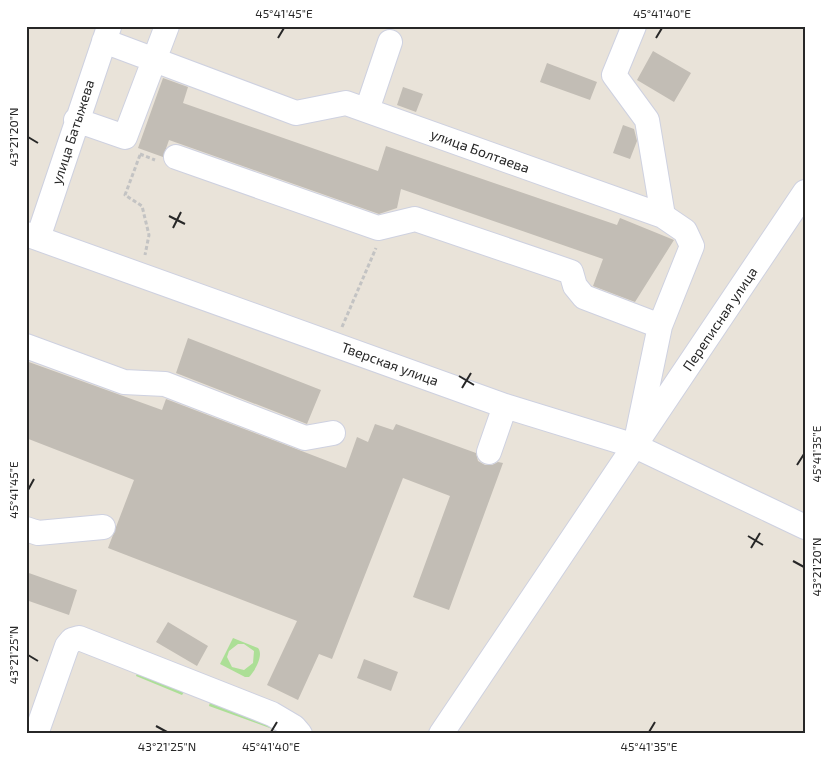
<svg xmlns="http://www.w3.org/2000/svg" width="831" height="760" font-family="'Exo 2',sans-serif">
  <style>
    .green { fill: #acdf96; fill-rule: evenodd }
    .building { fill: #c2bdb5 }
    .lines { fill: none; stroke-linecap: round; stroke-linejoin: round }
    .minor-casing { stroke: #ced1e0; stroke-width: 26 }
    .path { stroke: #c3c3c3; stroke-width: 3; stroke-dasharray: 4 2.5; stroke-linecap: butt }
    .minor { stroke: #fff; stroke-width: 24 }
    .ticks { fill: none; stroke: #272727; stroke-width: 2 }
    .labels { text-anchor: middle; stroke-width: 4.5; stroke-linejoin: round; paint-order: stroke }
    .street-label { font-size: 14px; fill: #272727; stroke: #fff }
    .neatline { fill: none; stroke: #272727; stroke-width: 2 }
    .ticks-label { font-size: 12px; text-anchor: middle; fill: #272727 }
  </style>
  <rect width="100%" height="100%" fill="#e9e3d9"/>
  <!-- green -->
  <path class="green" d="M233 638 258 648C264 655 255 671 249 677H245L220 664ZM238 644H244L254 651 253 663 244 670 232 667 227 657 229 651Z
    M137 673 184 692 182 695 136 676Z
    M210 702 282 731 286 734 209 706Z"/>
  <!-- building -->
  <path class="building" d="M653 51 691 73 674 102 637 80Z
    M547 63 597 82 590 100 540 82Z
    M163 78 188 87 183 103 378 171 386 146 617 225 620 218 674 240 635 302 593 286 603 259 401 189 397 208 379 214 169 140 163 157 138 148Z
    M403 87 423 94 416 112 397 105Z
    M623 125 634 129 637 141 630 159 613 153Z
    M188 338 321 390 307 424 176 373Z
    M26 361 162 410 166 399 346 468 357 437 368 442 375 424 393 430 396 424 476 453 478 461 485 465H492L498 462 503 463 449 610 413 597 450 496 403 478 332 659 319 654 298 700 267 685 297 621 108 548 134 480 26 438Z
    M26 572 77 590 69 615 26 600Z
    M168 622 208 646 197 666 156 642Z
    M364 659 398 672 391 691 357 678Z"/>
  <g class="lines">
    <!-- minor casing -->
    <g class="minor-casing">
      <path id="minor" d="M634 26 614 75 647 120 663 216
        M104 41 296 113 346 103 663 216 685 231 692 246 660 326 635 446
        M367 110 390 42
        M76 120 125 137 167 26
        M176 157 378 228 415 219 571 272 575 286 584 297 660 326
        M26 234 505 406 635 446 805 527
        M38 238 109 27
        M26 346 124 382 165 384 305 438 333 433
        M489 452 505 406
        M26 529 38 533 103 527
        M36 734 67 646 72 640 79 638 272 714 294 727 300 734
        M441 734 805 192"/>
    </g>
    <!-- path -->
    <path class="path" d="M140 154 155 160
      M140 155 125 195 142 206 149 235 145 255
      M342 327 376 248"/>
    <!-- minor -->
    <use href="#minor" class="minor"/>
  </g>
  <!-- ticks -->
  <path class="ticks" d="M278 38 284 28M656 38 662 28M28 137 38 143M169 216 185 224M173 228 181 212M459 376 474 385M462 388 471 373M797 465 804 454M28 490 34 479M748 536 763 545M751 548 760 533M793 561 804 567M28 655 38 661M156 726 167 732M271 732 277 722M649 732 655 722"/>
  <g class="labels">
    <!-- street labels -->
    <g class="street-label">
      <text transform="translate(73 132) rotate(-72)" y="5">улица Батыжева</text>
      <text transform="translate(480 151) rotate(20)" y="5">улица Болтаева</text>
      <text transform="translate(720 319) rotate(-56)" y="5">Переписная улица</text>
      <text transform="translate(390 364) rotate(20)" y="5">Тверская улица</text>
    </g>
  </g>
  <!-- border -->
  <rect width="831" height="760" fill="none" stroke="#ffffff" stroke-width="55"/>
  <rect x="28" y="28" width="776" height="704" class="neatline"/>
  <g class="ticks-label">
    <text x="284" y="18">45°41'45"E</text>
    <text x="662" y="18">45°41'40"E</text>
    <text transform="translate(14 137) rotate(-90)" y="4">43°21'20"N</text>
    <text transform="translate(817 454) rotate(-90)" y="4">45°41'35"E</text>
    <text transform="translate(14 490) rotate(-90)" y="4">45°41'45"E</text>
    <text transform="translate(817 567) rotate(-90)" y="4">43°21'20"N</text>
    <text transform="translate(14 655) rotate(-90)" y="4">43°21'25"N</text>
    <text x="167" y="751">43°21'25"N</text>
    <text x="271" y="751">45°41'40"E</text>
    <text x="649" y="751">45°41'35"E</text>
  </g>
</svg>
